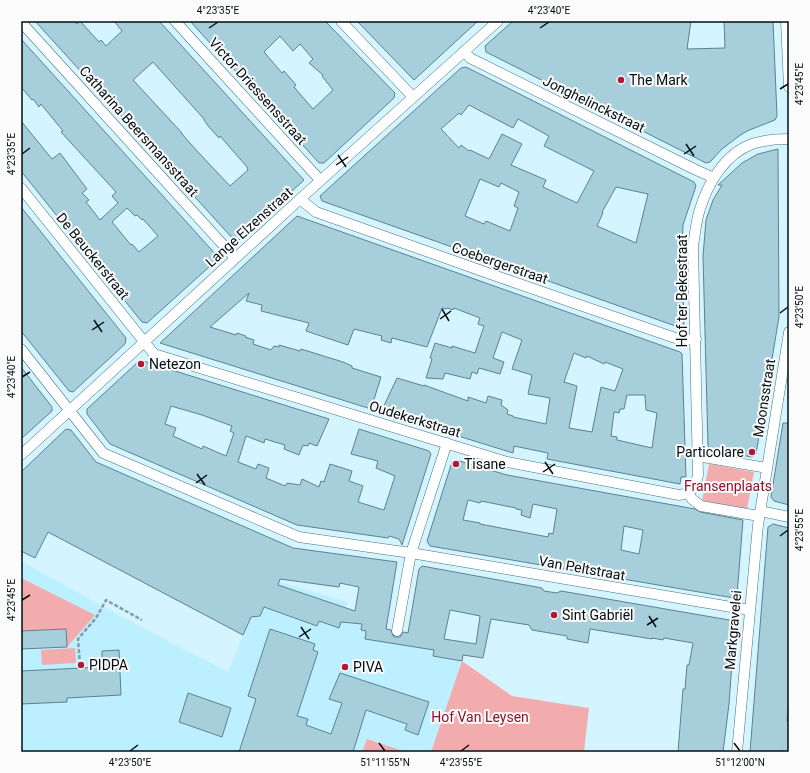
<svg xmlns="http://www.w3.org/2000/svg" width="810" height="773" font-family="Roboto,sans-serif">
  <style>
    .built { fill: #bcefff }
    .green { fill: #f2acad }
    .building { fill: #a6cfdb; stroke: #5c828e; fill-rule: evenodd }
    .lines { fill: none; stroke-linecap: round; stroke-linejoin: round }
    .street-casing { stroke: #4a707b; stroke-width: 11 }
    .path { stroke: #849da5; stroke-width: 2.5; stroke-dasharray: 4 2; stroke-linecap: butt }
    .street { stroke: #fff; stroke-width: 10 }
    .ticks { fill: none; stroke: #020e12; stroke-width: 1.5 }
    .poi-dot { fill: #ae1a36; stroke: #fbfbfb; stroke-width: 1.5 }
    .labels { text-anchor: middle; stroke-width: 4; stroke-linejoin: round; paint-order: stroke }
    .poi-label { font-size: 14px; fill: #020e12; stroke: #fbfbfb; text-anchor: start }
    .street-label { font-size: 14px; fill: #020e12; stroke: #fbfbfb }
    .park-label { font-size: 14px; fill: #90122a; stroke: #fbfbfb }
    .neatline { fill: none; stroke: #020e12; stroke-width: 1.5 }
    .ticks-label { font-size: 10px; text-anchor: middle; fill: #020e12 }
  </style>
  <rect width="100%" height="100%" fill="#d4f5ff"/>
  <!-- built -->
  <path class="built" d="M21 561 139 626 228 672 266 580H274L347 602 344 622 465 642 462 661 431 752H21Z"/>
  <!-- green -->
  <path class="green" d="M709 464 754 472 747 509 702 501Z
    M21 578 95 615 67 647 66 629 21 631Z
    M75 648 76 663 42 665 41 650Z
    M462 661 512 696 589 708 584 752H431Z
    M367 739 406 752H362Z"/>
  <!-- building -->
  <path class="building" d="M35 21H74L77 24 80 21 99 42 101 40 106 46 122 31 114 21H159L304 180 238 241 234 240ZM153 62 204 119V120L209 127 219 138 220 136 247 167 248 170 230 186 197 151 182 134V133L133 80Z
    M190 21H325L395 93 394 98 324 163H319ZM280 36 293 51 300 44 313 59 309 63 323 75 322 76 333 90 313 109 294 87 296 85 284 71 282 73 264 52Z
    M357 21H478L414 80Z
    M513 21H691L687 49 725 48 724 21H773L777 116 775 120 747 131 739 136 722 149 710 162 706 163 486 52 485 46Z
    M21 39 219 258 147 323 142 322 137 316 21 171V121L52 159 60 153 87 189 82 193 89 200 86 202 100 220 118 203 112 196 116 192 61 132 63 131 41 104 39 107 33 99 32 100 21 87ZM127 208 135 216 137 215 142 220 143 219 158 236 139 252 132 244 131 245 112 222Z
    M466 67 694 182 696 186 683 225 682 249 684 329 322 201 320 196 461 68ZM469 105 513 128 518 119 549 136 544 146 594 171 577 203 543 187 546 180 511 165 522 144 502 134 489 159 470 150 469 151 461 145 459 148 441 129 459 113 461 115ZM480 179 499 187 501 183 519 192 514 206 518 208 510 231 486 221 484 224 465 216ZM616 187 648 194 636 243 597 226 603 213 602 212Z
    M778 149 779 317 756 454 752 457 711 450 708 446 703 256 706 220 713 200 722 185H718L742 163 758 154Z
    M21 207 126 338 125 344 73 392 69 391 21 331Z
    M297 216 680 352 682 354 686 477H681L680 484 547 459 548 453 514 446 513 453 381 412 397 378 424 386V385L468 401V397L486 403 488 396 502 400 501 405 508 410 507 414 513 416V417L546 424 550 398 528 394 532 375 512 369 522 340 502 332 493 358 504 362 500 374 479 368 477 374 472 372 470 379 445 373 443 379 426 378 432 359 430 358 435 343 452 348V346L475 353 484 326 478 324 480 318 454 308 453 310 447 308 446 309 442 308 427 347 392 338 391 343 381 340 382 336 354 329 348 345 306 331 309 323 261 311 262 305 246 301 249 293 210 327 236 335 237 333 246 336 245 337 254 340 253 344 271 350 274 346 279 347V345L300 351 301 349 343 362 352 366V368L381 377 371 409 160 343ZM574 353 586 358 587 356 604 364 605 362 623 369 615 391 601 387 592 432 569 428 577 386 564 382ZM627 395H645L646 410 657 413 652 448 617 440V437L611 436 614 412 619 413 620 409H624Z
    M139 361H143L329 419 317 446 309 443 308 446 303 445 299 455 284 449 285 445 265 439 264 443 246 436 238 462 256 469 258 464 269 468 266 478 285 486 287 483 300 485 302 479 319 487 321 481 324 482 330 464 352 471 349 481 363 486 358 502 384 510 395 476 376 468 378 461 351 454 359 429 429 451 431 454 402 545 399 539 389 536 388 538 297 525 110 444 87 414V409ZM171 406 202 415 232 426 230 431 234 433 226 456 203 446 202 449 173 436 176 428 165 424Z
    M21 367 52 407V411L21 439Z
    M783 423H789V505L774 501 771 497Z
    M66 429 71 430 96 462 293 548 397 562 386 629 391 630 393 636 395 637H400L403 632 408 633 419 569 422 566 542 588 544 591 557 593 561 591 735 621 729 704 723 752H678L683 689H685L687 665H689L693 643 664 638 663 640 652 638V639L590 629 588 643 567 639V636L532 630 529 625 491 619 483 658 463 655 462 661 433 656 434 650 365 639 366 631 361 630 362 624 341 622 339 628 319 621 317 626 264 607 260 616 251 617 243 635 48 532 35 558 21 551V472ZM280 579 339 587 340 583 359 587 355 611 278 585ZM450 610 480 616 476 644 444 639Z
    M456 460 507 475 695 509 700 512 743 520 737 595 734 598 430 546 427 541 452 462ZM468 500 480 503 481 501 516 508V509L522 510 521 515 530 518 533 504 557 509 553 534 549 533 548 537 480 524V523L463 520ZM624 526 643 530 639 554 621 550Z
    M773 524 789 528V697L787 721H789V752L780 751V752H750L768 527Z
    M66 629 67 647 21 649V631Z
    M270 629 315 644 313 650 318 652 297 716 308 719 306 725 331 734 342 703 329 699 340 673 429 702 418 735 405 730 407 724 366 710 353 752H239L256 699 248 696Z
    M119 650 121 695 67 698V702L21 704V671L102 667V651Z
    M188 693 231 708 222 737 179 722Z"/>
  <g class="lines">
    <!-- street casing -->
    <g class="street-casing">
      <path id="street" d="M175 21 320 180
        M341 21 413 97
        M786 21 789 87
        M21 22 235 258
        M464 51 470 58 694 169 714 178
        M21 188 154 354 507 462 679 495C691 494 696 486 698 475L693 246C695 234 696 221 700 209 708 183 725 154 752 144 764 140 777 139 789 139
        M300 199 316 212 499 277 681 340 696 339
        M21 349 103 453 299 537 411 553 749 610
        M21 455 300 199 498 21
        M697 456 767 468
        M688 493 692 499 701 506 759 516
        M760 511 789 517
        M397 631 411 553 447 443
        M737 752 758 525 789 332"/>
    </g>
    <!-- path -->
    <path class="path" d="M80 665 78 639 96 618 106 600 142 620"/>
    <!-- street -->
    <use href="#street" class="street"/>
  </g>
  <!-- ticks -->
  <path class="ticks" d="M209 28 218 22M540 28 549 22M780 89 788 84M686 144 694 156M22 154 30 148M684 154 696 146M338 155 346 167M336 165 348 157M442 309 449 321M780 313 788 307M440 319 451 311M94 320 102 332M92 330 104 322M22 377 30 372M545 462 553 474M543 472 555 464M197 474 205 485M196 483 207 475M780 536 788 530M22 600 30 595M649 616 656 627M647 625 658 618M301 627 309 639M299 637 311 629M379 743 385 751M734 743 740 751M130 751 138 745M461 751 469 745"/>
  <!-- markers -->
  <g class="poi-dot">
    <circle cx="621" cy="80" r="4"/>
    <circle cx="141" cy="364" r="4"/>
    <circle cx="752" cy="452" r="4"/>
    <circle cx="456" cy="464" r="4"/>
    <circle cx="554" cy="615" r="4"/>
    <circle cx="81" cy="665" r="4"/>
    <circle cx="345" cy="667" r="4"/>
  </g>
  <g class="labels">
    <!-- poi labels -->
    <g class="poi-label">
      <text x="629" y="85">The Mark</text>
      <text x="149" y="369">Netezon</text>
      <text x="744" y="457" text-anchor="end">Particolare</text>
      <text x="464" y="469">Tisane</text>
      <text x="562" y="620">Sint Gabriël</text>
      <text x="89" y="670">PIDPA</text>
      <text x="353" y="672">PIVA</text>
    </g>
    <!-- street labels -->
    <g class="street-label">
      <text transform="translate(258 91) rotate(48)" y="5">Victor Driessensstraat</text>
      <text transform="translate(594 104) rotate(26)" y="5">Jonghelinckstraat</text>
      <text transform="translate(139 131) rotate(48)" y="5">Catharina Beersmansstraat</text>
      <text transform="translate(249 227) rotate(-42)" y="5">Lange Elzenstraat</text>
      <text transform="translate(93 256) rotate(51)" y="5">De Beuckerstraat</text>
      <text transform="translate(500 263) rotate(19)" y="5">Coebergerstraat</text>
      <text transform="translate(682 291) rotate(-90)" y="5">Hof ter Bekestraat</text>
      <text transform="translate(764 398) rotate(-81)" y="5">Moonsstraat</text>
      <text transform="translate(415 419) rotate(17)" y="5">Oudekerkstraat</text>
      <text transform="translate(582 568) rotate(10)" y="5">Van Peltstraat</text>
      <text transform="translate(733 630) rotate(-85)" y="5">Markgravelei</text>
    </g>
    <!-- park labels -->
    <g class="park-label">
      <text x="728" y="491">Fransenplaats</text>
      <text x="480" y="722">Hof Van Leysen</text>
    </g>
  </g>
  <!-- border -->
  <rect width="810" height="773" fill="none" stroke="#fbfbfb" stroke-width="44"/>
  <rect x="22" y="22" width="766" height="729" class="neatline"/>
  <g class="ticks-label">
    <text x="218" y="14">4°23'35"E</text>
    <text x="549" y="14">4°23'40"E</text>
    <text transform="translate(799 84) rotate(-90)" y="4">4°23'45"E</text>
    <text transform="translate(11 154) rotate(-90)" y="4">4°23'35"E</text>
    <text transform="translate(799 307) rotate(-90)" y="4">4°23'50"E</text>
    <text transform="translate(11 377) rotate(-90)" y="4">4°23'40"E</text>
    <text transform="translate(799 530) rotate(-90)" y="4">4°23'55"E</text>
    <text transform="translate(11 600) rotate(-90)" y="4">4°23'45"E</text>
    <text x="130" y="766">4°23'50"E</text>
    <text x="385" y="766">51°11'55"N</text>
    <text x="461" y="766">4°23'55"E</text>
    <text x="740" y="766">51°12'00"N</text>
  </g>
</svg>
